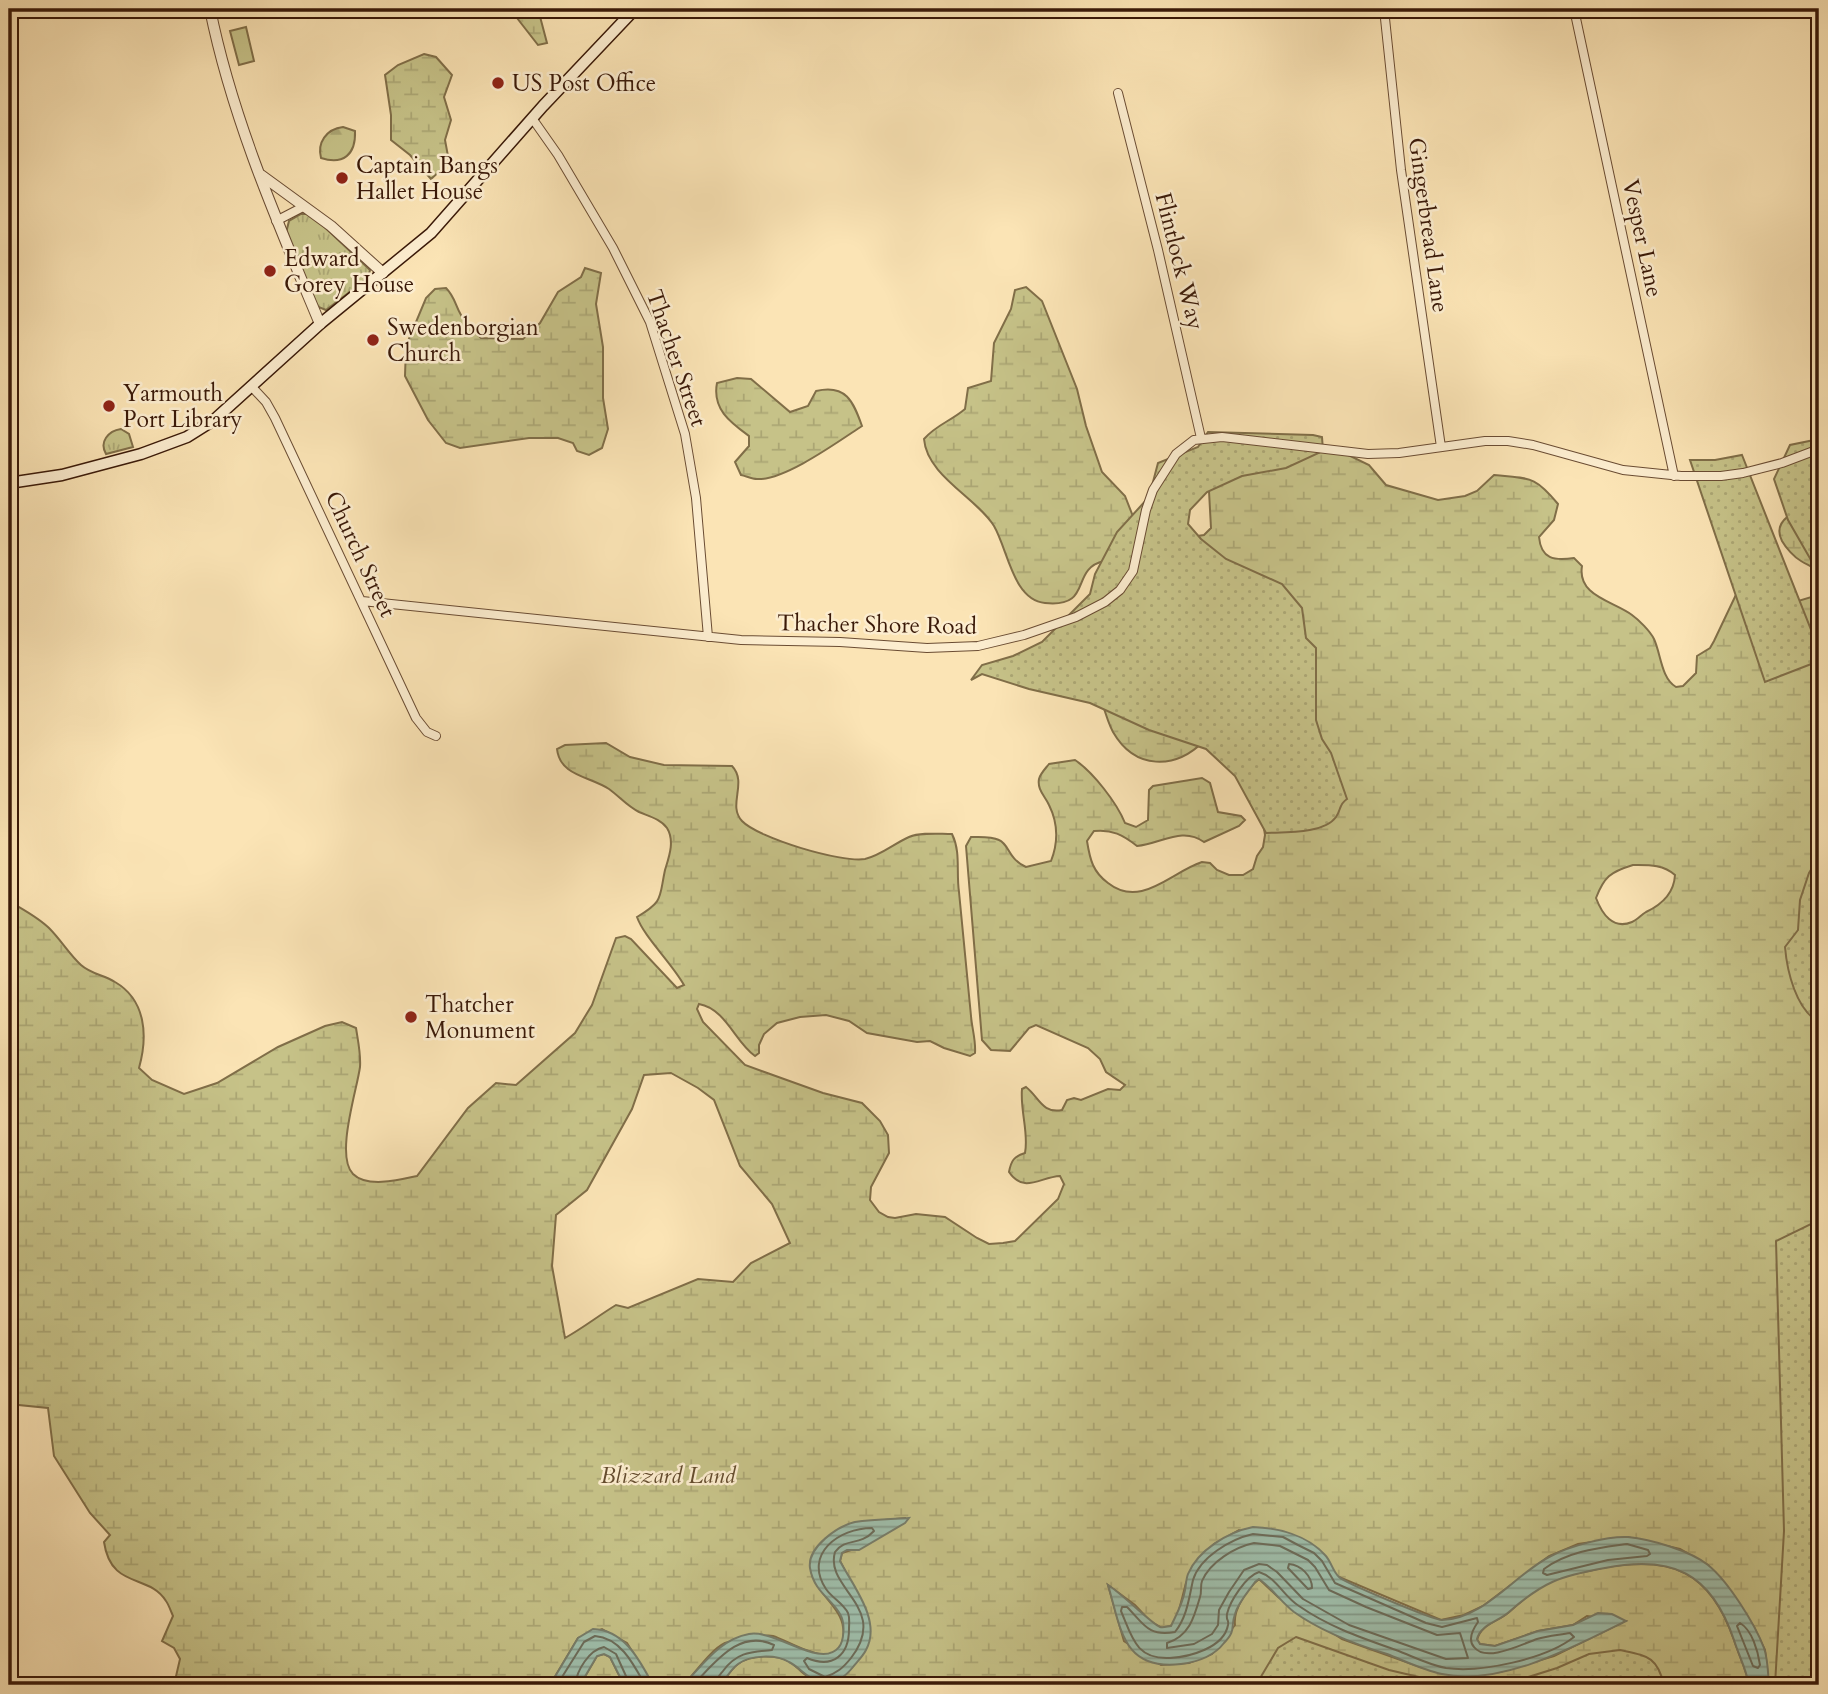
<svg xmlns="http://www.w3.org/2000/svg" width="1828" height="1694" font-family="Cardo,serif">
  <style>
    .grass { fill: url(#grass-tufts); stroke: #806e48; stroke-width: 2 }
    .forest { fill: url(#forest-firs); stroke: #806e48; stroke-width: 2 }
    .wetland { fill: url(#wetland-marsh); stroke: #806e48; stroke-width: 2; fill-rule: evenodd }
    .park { fill: url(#park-dots); stroke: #806e48; stroke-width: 2 }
    .pitch { fill: #c6c288; stroke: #806e48; stroke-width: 2 }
    .water { fill: url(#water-rules); stroke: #777d6a; stroke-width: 2 }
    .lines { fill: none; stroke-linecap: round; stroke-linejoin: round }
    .shore { stroke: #6c6c5a; stroke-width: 2 }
    .minor-casing { stroke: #6a4c33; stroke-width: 10 }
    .tertiary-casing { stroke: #6a4c33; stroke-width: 12 }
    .secondary-casing { stroke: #3a1908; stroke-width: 13 }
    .minor { stroke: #fcedcf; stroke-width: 8 }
    .tertiary { stroke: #fcedcf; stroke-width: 10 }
    .secondary { stroke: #fcedcf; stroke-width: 10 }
    .poi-dot { fill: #8f2418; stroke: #fcedcf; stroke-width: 2.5 }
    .labels { text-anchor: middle; stroke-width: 5; stroke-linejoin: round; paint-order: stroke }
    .poi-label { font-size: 23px; fill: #3a1908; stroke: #fcedcf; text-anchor: start }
    .street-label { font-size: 23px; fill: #3a1908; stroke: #fcedcf }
    .park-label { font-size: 23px; font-style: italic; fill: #644c2e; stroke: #fcedcf }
  </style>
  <defs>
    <pattern id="grass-tufts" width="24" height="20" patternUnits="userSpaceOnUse" patternTransform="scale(1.75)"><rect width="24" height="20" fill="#c6c288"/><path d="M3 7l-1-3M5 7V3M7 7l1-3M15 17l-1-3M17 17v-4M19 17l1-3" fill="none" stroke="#aba674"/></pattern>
    <pattern id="forest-firs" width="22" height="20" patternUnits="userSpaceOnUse" patternTransform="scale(1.75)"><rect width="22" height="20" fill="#c6c288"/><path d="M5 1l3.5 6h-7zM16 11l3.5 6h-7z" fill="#aba674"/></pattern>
    <pattern id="wetland-marsh" width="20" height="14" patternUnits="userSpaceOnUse" patternTransform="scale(1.75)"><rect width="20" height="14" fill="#c6c288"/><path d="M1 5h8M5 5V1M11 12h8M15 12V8" fill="none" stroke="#aba674"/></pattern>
    <pattern id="park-dots" width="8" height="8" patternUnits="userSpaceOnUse" patternTransform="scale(1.75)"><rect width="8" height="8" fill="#c6c288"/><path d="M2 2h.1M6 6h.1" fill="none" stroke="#aba674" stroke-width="1.8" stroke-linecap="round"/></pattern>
    <pattern id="water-rules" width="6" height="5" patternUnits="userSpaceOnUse" patternTransform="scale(1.75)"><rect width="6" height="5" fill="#9fbfac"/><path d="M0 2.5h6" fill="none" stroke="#839a8a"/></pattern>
  </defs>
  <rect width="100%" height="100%" fill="#fbe4b5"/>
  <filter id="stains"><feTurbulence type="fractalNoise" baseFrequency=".00286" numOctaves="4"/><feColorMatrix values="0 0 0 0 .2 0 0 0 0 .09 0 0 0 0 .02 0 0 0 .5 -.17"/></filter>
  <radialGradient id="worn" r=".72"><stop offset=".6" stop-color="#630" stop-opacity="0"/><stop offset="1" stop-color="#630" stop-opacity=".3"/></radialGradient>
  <!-- grass -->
  <path class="grass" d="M301 214H308L316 219 370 270 368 278 326 310 316 306 286 233 289 221Z
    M121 429 129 434 133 447 106 454C99 442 108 431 121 429Z"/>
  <!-- forest -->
  <path class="forest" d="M343 127 355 131C356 155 343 165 321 158 317 143 326 129 343 127Z"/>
  <!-- wetland -->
  <path class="wetland" d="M510 9H538L547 43 538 45Z
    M424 54 436 57 452 75 444 97 451 120 445 140 448 156 442 169 431 179 410 155 391 140V115L385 75 398 65Z
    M585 268 601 273 596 304 603 347V398L608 429 602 448 589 455 577 451 573 443 558 438H529L460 448 446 443 428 420 405 376 406 346 426 298 435 289 446 288C455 297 455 305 461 315 466 324 473 331 481 338L523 339 540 323 558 292 581 277Z
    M1026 287 1042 301 1077 389 1086 426 1102 472 1125 496 1134 519 1104 561C1069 569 1094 608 1045 603 1013 600 1008 550 994 526 977 498 927 476 924 439 936 425 951 421 965 409L968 388 991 381 994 343 1011 309 1015 290Z
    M737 378 751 379 790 412 808 406 816 391C846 384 853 401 862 426 839 441 784 481 757 479 752 479 746 476 741 475L735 462 749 446V436C730 422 712 409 717 383Z
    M1336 449 1369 465 1386 485 1438 500 1465 496 1477 491 1494 475C1530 479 1534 475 1558 504L1554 520 1539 537C1541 559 1554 561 1574 558L1582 566C1577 596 1613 601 1632 615 1639 620 1650 631 1654 639 1661 654 1661 678 1676 687L1683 686 1696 673 1697 656 1710 648 1714 641 1742 582 1795 602 1815 596 1819 589V1685H1769L1765 1650 1754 1627 1730 1590 1708 1565 1680 1549 1627 1537 1578 1544 1549 1556 1483 1606 1464 1615 1441 1620 1339 1577 1239 1530 1214 1544 1204 1553 1186 1583 1178 1614 1171 1626 1162 1628 1150 1621 1135 1605 1108 1585 1124 1641 1161 1665 1189 1663 1212 1654 1235 1625C1233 1609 1247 1589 1259 1579L1278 1597 1342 1639 1423 1668 1470 1675 1500 1672 1554 1656 1625 1621 1587 1616 1573 1625 1538 1631 1495 1646 1480 1644 1477 1640C1481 1624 1497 1622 1508 1613 1521 1602 1535 1588 1551 1581 1566 1574 1586 1572 1602 1568 1672 1555 1710 1571 1734 1640 1739 1656 1746 1668 1749 1685H721C726 1678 731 1669 738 1664 750 1655 777 1654 790 1662 796 1665 800 1672 807 1676 828 1687 844 1680 857 1661L856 1592 840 1561 842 1553 854 1549 906 1518 852 1523 811 1558C806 1594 849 1604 843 1639 836 1673 790 1641 773 1636 766 1634 732 1640 725 1643 709 1651 696 1673 683 1685H653L627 1643 602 1629 578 1638 550 1685H174L180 1659 174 1648 162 1641 173 1616C171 1612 169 1605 166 1601 149 1573 111 1590 104 1542L110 1535 90 1513 54 1456 48 1408 9 1404V901C22 909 38 917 49 928 61 940 69 954 81 965 91 974 104 975 115 982 146 1000 148 1036 139 1068L152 1080 184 1094 217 1083 278 1047 325 1026 342 1022 356 1028C358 1041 361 1054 360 1067 357 1090 335 1156 353 1174 367 1188 399 1180 417 1176L468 1108 496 1083 516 1085 575 1033 592 1005 616 938 625 936 631 939 677 988 684 985C671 962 644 937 637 917 664 901 659 898 665 870 669 857 675 841 667 828 661 819 648 816 639 812 627 806 620 797 609 789 589 776 560 776 557 749L565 745 606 743 630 757 664 765 732 766C748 783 727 805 742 821 758 838 841 863 865 859 880 856 895 843 909 837 921 832 938 834 952 834 961 852 956 872 959 892 963 933 967 974 971 1016 972 1029 976 1040 975 1053L970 1056 944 1048 930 1041 917 1042 867 1033 849 1021 826 1015 800 1017 777 1023 764 1034 759 1045V1053L755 1056C735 1042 726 1009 699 1004L697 1009 703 1022 745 1065 823 1093 862 1103 880 1121 888 1135 889 1153 871 1187 870 1200 879 1212 888 1217 895 1218 916 1214 945 1217 977 1238 989 1244 1003 1243 1015 1241 1058 1199 1064 1184 1060 1176C1040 1177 1024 1194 1009 1172 1011 1161 1014 1156 1025 1153 1029 1133 1020 1111 1022 1089L1026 1087C1039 1097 1042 1114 1062 1110L1067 1100 1074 1098 1081 1100 1108 1089 1120 1090 1125 1085 1106 1072 1100 1059 1088 1048 1036 1025 1029 1028 1010 1051 991 1050 982 1040 966 846 971 837C980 837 991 836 999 840 1010 845 1007 858 1026 867L1051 861C1058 843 1058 823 1049 805 1045 796 1037 790 1039 779 1040 774 1045 769 1049 764L1075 760C1093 772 1117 803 1125 823L1136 827 1148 820 1149 790 1153 786 1202 778 1210 783 1218 812 1241 816 1245 820 1239 826 1204 842C1182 826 1161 844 1137 846 1123 835 1112 829 1094 831L1087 841C1090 860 1093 872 1108 883 1141 909 1171 872 1202 862L1210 863 1217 870 1229 875H1243L1253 869 1257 856 1263 847 1265 835 1259 795 1204 741C1175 770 1135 770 1113 732 1106 719 1102 700 1097 686L1191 537 1204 535 1211 528 1209 491 1216 472ZM1633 865C1648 865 1663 864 1675 875 1674 893 1661 905 1646 912 1641 915 1637 920 1632 922 1613 930 1602 914 1596 898 1604 877 1610 872 1633 865ZM671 1073 698 1088 714 1100 740 1166 772 1204 790 1243 751 1263 733 1282 698 1279 628 1308 616 1305C598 1316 583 1328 565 1338L552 1266 556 1215 587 1190 632 1109 644 1075Z
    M1819 503V574C1814 566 1809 566 1801 561 1794 557 1786 548 1782 541 1770 517 1802 509 1819 503Z
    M604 1654 610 1657 624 1685H580L597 1656Z"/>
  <!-- park -->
  <path class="park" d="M1208 432 1313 435 1322 437 1323 451 1286 468 1242 476 1207 492 1190 510 1188 524 1201 539 1226 559 1282 584 1302 608 1306 638 1316 648V720L1322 739 1331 753 1347 799C1339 804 1341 810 1336 817 1324 834 1285 832 1266 833L1235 776 1206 749 1149 730 1090 703 1029 689 982 674 971 680 982 665 1013 656 1042 642 1090 594 1095 574 1117 532 1149 497 1158 463 1198 447Z
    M1819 439V574L1788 520 1774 479 1790 445Z
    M1742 455 1819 650V661L1765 682 1690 460H1715Z
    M1819 857V1022C1796 1010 1787 971 1785 947L1798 930 1800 900 1809 873Z
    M1819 1220V1685H1775L1784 1531 1776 1241Z
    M1296 1637 1389 1670 1453 1685H1256L1278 1648Z
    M1620 1650C1647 1656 1657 1656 1664 1685H1503L1557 1668 1589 1654Z"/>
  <!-- pitch -->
  <path class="pitch" d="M246 27 254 61 239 65 230 31Z"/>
  <!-- water -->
  <path class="water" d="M909 1518 905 1523 859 1550H847L842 1553 840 1561C853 1586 882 1621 866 1650 863 1656 857 1662 853 1667 845 1677 834 1685 821 1682 807 1679 801 1668 789 1662 776 1654 750 1655 738 1664 731 1669 726 1678 721 1685H683C703 1665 720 1639 749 1634 776 1629 821 1670 839 1647 844 1641 845 1624 841 1616 834 1600 814 1593 810 1568 807 1547 838 1526 855 1522 872 1519 892 1519 909 1518Z
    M1253 1527C1278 1528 1307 1535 1325 1555 1331 1561 1333 1572 1339 1577 1345 1583 1434 1620 1442 1620 1483 1620 1516 1573 1551 1556 1570 1546 1607 1536 1628 1537 1650 1539 1691 1551 1708 1565 1728 1581 1755 1624 1764 1648 1768 1659 1768 1674 1769 1685H1749C1746 1668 1739 1656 1734 1640 1711 1572 1672 1555 1605 1568 1560 1576 1543 1582 1509 1612 1498 1622 1481 1624 1477 1639L1480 1644 1495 1646 1538 1631 1573 1625 1598 1613 1612 1614 1626 1621C1576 1646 1500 1687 1442 1674 1423 1670 1405 1661 1387 1654 1354 1644 1322 1632 1294 1612 1281 1602 1272 1588 1259 1579L1255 1582C1248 1592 1238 1603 1235 1614 1230 1628 1237 1629 1224 1643 1214 1656 1197 1662 1181 1664 1122 1671 1121 1628 1108 1585 1120 1592 1153 1625 1160 1627 1164 1628 1168 1626 1171 1626 1176 1615 1183 1603 1185 1590 1186 1585 1186 1579 1188 1574 1198 1550 1228 1532 1253 1527Z
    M593 1629C625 1630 640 1661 653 1685H624L610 1657 604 1654 597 1656 580 1685H550L578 1638Z"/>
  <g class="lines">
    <!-- shore -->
    <path class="shore" d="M872 1528 874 1531C859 1547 846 1537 835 1552 824 1589 890 1607 851 1658 843 1668 837 1673 825 1677L809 1669 804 1661 807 1658C833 1669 849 1655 849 1629 849 1624 850 1618 848 1613 843 1603 832 1598 826 1589 803 1554 839 1528 872 1528Z
      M1253 1534 1283 1537 1298 1545 1314 1553 1322 1561 1335 1583 1426 1623 1442 1627 1477 1618 1478 1622C1473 1629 1467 1639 1474 1647 1486 1663 1522 1644 1537 1639 1547 1636 1559 1635 1570 1633L1574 1637C1546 1659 1481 1673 1446 1668 1429 1665 1412 1656 1396 1650 1362 1638 1329 1627 1299 1606 1284 1597 1276 1577 1259 1572 1246 1576 1230 1601 1227 1614 1226 1622 1229 1618 1228 1625 1224 1648 1189 1657 1170 1658 1136 1660 1132 1637 1121 1611L1122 1607H1127C1144 1624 1148 1637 1175 1632 1187 1617 1189 1598 1193 1580 1200 1557 1231 1539 1253 1534Z
      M1254 1543 1280 1546 1308 1560 1315 1567 1329 1590 1366 1607 1437 1635 1460 1633 1468 1658 1446 1659 1349 1625 1303 1599 1277 1572 1267 1565 1259 1564 1244 1570 1229 1592 1219 1610 1218 1625 1212 1634 1194 1644 1167 1648V1643C1189 1636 1194 1618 1200 1597 1202 1592 1200 1586 1202 1581 1210 1562 1235 1547 1254 1543Z
      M1627 1544 1648 1550 1650 1554 1647 1556 1608 1560 1547 1575 1543 1573 1544 1569C1568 1551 1598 1548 1627 1544Z
      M1289 1564C1301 1565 1312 1576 1312 1588L1308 1589 1288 1568Z
      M1740 1623C1752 1630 1758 1651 1760 1665L1758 1668 1753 1666 1737 1626Z
      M557 1685 584 1642 595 1636C621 1638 634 1665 645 1685
      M575 1685C577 1670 589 1650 604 1647L616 1654 630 1685
      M693 1685C714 1664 739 1628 774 1645L772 1650C751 1652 737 1652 723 1671 719 1676 716 1679 716 1685"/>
    <!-- minor casing -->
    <g class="minor-casing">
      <path id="minor" d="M1384 9 1401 170 1441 447
        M1574 9 1674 476
        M1817 9 1819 25
        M1118 93 1158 250 1201 438
        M532 118 558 155 613 248 650 322 685 434 696 498 708 637
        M276 221 303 207
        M251 386 266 402 275 418 416 718 427 732 436 736
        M362 601 741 640 840 642 927 648 978 646 1024 635 1076 617 1105 602 1120 590 1133 571 1146 510 1153 490 1176 454 1194 440 1222 437 1368 454 1399 453 1485 441H1508L1533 445 1623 470 1681 476H1721L1743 473 1782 463 1819 449"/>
    </g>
    <!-- tertiary casing -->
    <g class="tertiary-casing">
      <path id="tertiary" d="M210 9C232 118 277 221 320 324
        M261 175 331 226 383 273"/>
    </g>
    <!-- secondary casing -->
    <g class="secondary-casing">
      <path id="secondary" d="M9 483 62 475 141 454 187 437 214 420 320 324 431 233 543 106 635 9"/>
    </g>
    <!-- minor -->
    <use href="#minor" class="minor"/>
    <!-- tertiary -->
    <use href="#tertiary" class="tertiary"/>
    <!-- secondary -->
    <use href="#secondary" class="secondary"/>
  </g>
  <!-- markers -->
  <g class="poi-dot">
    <circle cx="498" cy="83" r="7"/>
    <circle cx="342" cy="178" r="7"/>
    <circle cx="270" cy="271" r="7"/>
    <circle cx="373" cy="340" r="7"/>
    <circle cx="109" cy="406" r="7"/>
    <circle cx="411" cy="1017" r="7"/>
  </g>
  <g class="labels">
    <!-- poi labels -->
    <g class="poi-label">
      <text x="512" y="91">US Post Office</text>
      <text x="356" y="173">Captain Bangs<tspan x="356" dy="26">Hallet House</tspan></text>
      <text x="284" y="266">Edward<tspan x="284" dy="26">Gorey House</tspan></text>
      <text x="387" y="335">Swedenborgian<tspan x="387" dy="26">Church</tspan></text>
      <text x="123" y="401">Yarmouth<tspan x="123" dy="26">Port Library</tspan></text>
      <text x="425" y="1012">Thatcher<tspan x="425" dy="26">Monument</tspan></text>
    </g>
    <!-- street labels -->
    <g class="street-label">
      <text transform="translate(1429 225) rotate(82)" y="8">Gingerbread Lane</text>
      <text transform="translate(1643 238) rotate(78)" y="8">Vesper Lane</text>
      <text transform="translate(1180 261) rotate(76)" y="8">Flintlock Way</text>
      <text transform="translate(677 358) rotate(71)" y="8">Thacher Street</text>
      <text transform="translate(361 554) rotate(65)" y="8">Church Street</text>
      <text transform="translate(877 624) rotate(1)" y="8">Thacher Shore Road</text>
    </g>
    <!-- park labels -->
    <g class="park-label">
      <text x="668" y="1483">Blizzard Land</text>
    </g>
  </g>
  <!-- margin -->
  <rect width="1828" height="1694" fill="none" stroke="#fbe4b5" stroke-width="35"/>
  <rect x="10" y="10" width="1807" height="1673" fill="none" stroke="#3a1908" stroke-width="3.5"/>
  <rect x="18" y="18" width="1793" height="1659" fill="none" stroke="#3a1908" stroke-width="2"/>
  <rect width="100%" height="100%" filter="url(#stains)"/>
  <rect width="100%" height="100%" fill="url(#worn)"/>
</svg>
